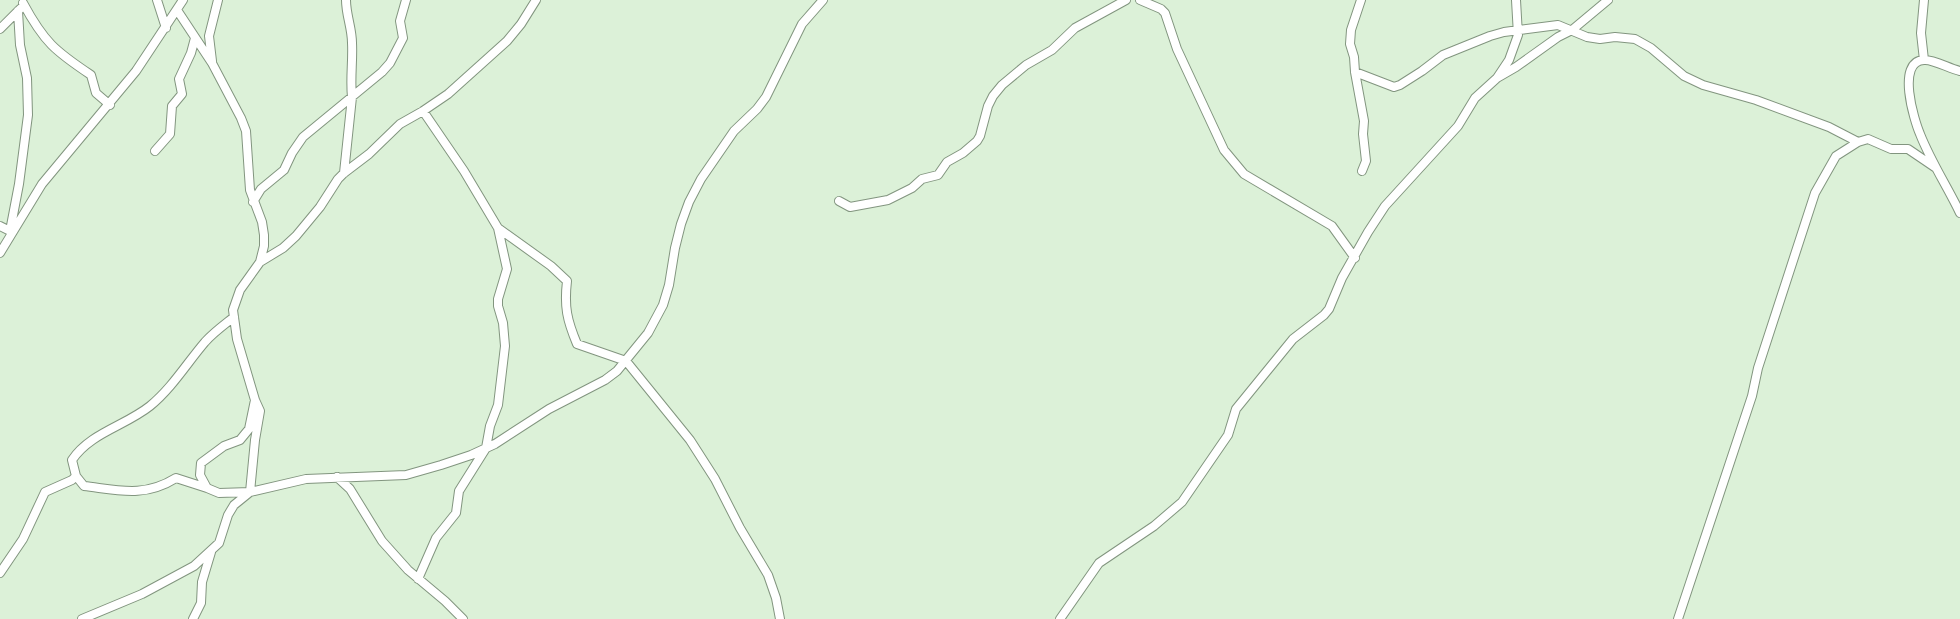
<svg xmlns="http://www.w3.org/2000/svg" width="1960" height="619" font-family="'PT Sans Narrow',sans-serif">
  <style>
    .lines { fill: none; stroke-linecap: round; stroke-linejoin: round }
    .minor-casing { stroke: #82957f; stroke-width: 10 }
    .minor { stroke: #fff; stroke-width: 8 }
  </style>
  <rect width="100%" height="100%" fill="#dcf1d8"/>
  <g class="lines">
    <!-- minor casing -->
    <g class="minor-casing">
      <path id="minor" d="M157 0 166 28
        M1140 0 1161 9 1165 13 1177 49 1224 150 1244 174 1332 226 1355 258
        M1361 0 1351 30 1350 44 1354 57 1355 72 1364 121 1363 134 1366 161 1362 171
        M23 3C44 42 55 51 91 75L96 93 110 105
        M177 10 212 63 241 118 246 131 250 190 262 222 264 235V246L260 262 240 290 233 310 237 339 255 400 249 429 240 440 224 446 201 463 200 475 207 488 219 493 250 492 255 440 260 411 255 400
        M0 29 20 9
        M1924 60 1921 33 1924 0
        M212 61 209 36 218 0
        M1960 71C1950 69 1933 59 1924 60 1896 61 1914 120 1920 134 1931 162 1947 186 1960 213
        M1355 72 1394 87 1400 85 1422 71 1443 55 1490 36 1504 32 1558 25 1587 37 1600 39 1615 37 1635 39 1651 48 1684 76 1703 85 1756 100 1829 127 1858 142
        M1497 78 1509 60 1518 35 1516 0
        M423 111 464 171 498 228 551 266 567 281C564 307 567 320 577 344L626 361 690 440 715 479 740 528 768 575 776 598 780 619
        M155 151 170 134 172 106 182 94 179 79 191 53 195 38
        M344 173 352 97C350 79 353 61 352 43 352 28 346 15 346 0
        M839 201 850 207 888 200 912 188 922 179 938 175 947 162 963 153 977 141 980 136 988 106 993 96 1002 85 1026 65 1052 50 1075 28 1126 0
        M253 202 261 189 284 170 292 153 303 137 382 72 390 63 403 38 400 21 406 0
        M0 226 12 232
        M10 231 19 184 28 115 27 78 20 45 18 11
        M0 253 42 184 136 71 183 0
        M260 262 283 248 296 236 320 207 338 179 344 173 369 154 400 124 423 111 448 94 507 41 521 24 536 0
        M76 476 84 486C118 490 144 498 176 478L207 488
        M337 477 350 489 382 541 408 570 445 601 463 619
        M0 573 23 539 45 492 72 480 76 476 72 460C90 433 125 426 150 406 172 388 187 363 205 342 214 332 224 325 234 317
        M418 579 436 538 456 513 459 491 486 448 490 426 498 405 505 346 503 323 498 306V299L507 269 498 228
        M82 619 142 594 194 566 219 543 228 515 234 505 250 492 306 479 406 475 441 465 471 455 495 444 549 409 605 380 617 371 648 333 663 305 669 285 675 248 681 224 689 202 701 179 734 131 757 109 766 97 802 24 823 0
        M193 619 201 603 202 582 211 552
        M1060 619 1099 563 1154 526 1182 502 1228 435 1236 409 1293 339 1324 315 1329 309 1342 278 1368 232 1385 206 1458 126 1475 98 1497 78 1516 67 1558 37 1572 30 1608 0
        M1678 619 1752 396 1758 368 1815 193 1836 156 1858 142 1868 139 1891 149H1908L1936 168"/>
    </g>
    <!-- minor -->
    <use href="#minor" class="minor"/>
  </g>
</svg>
